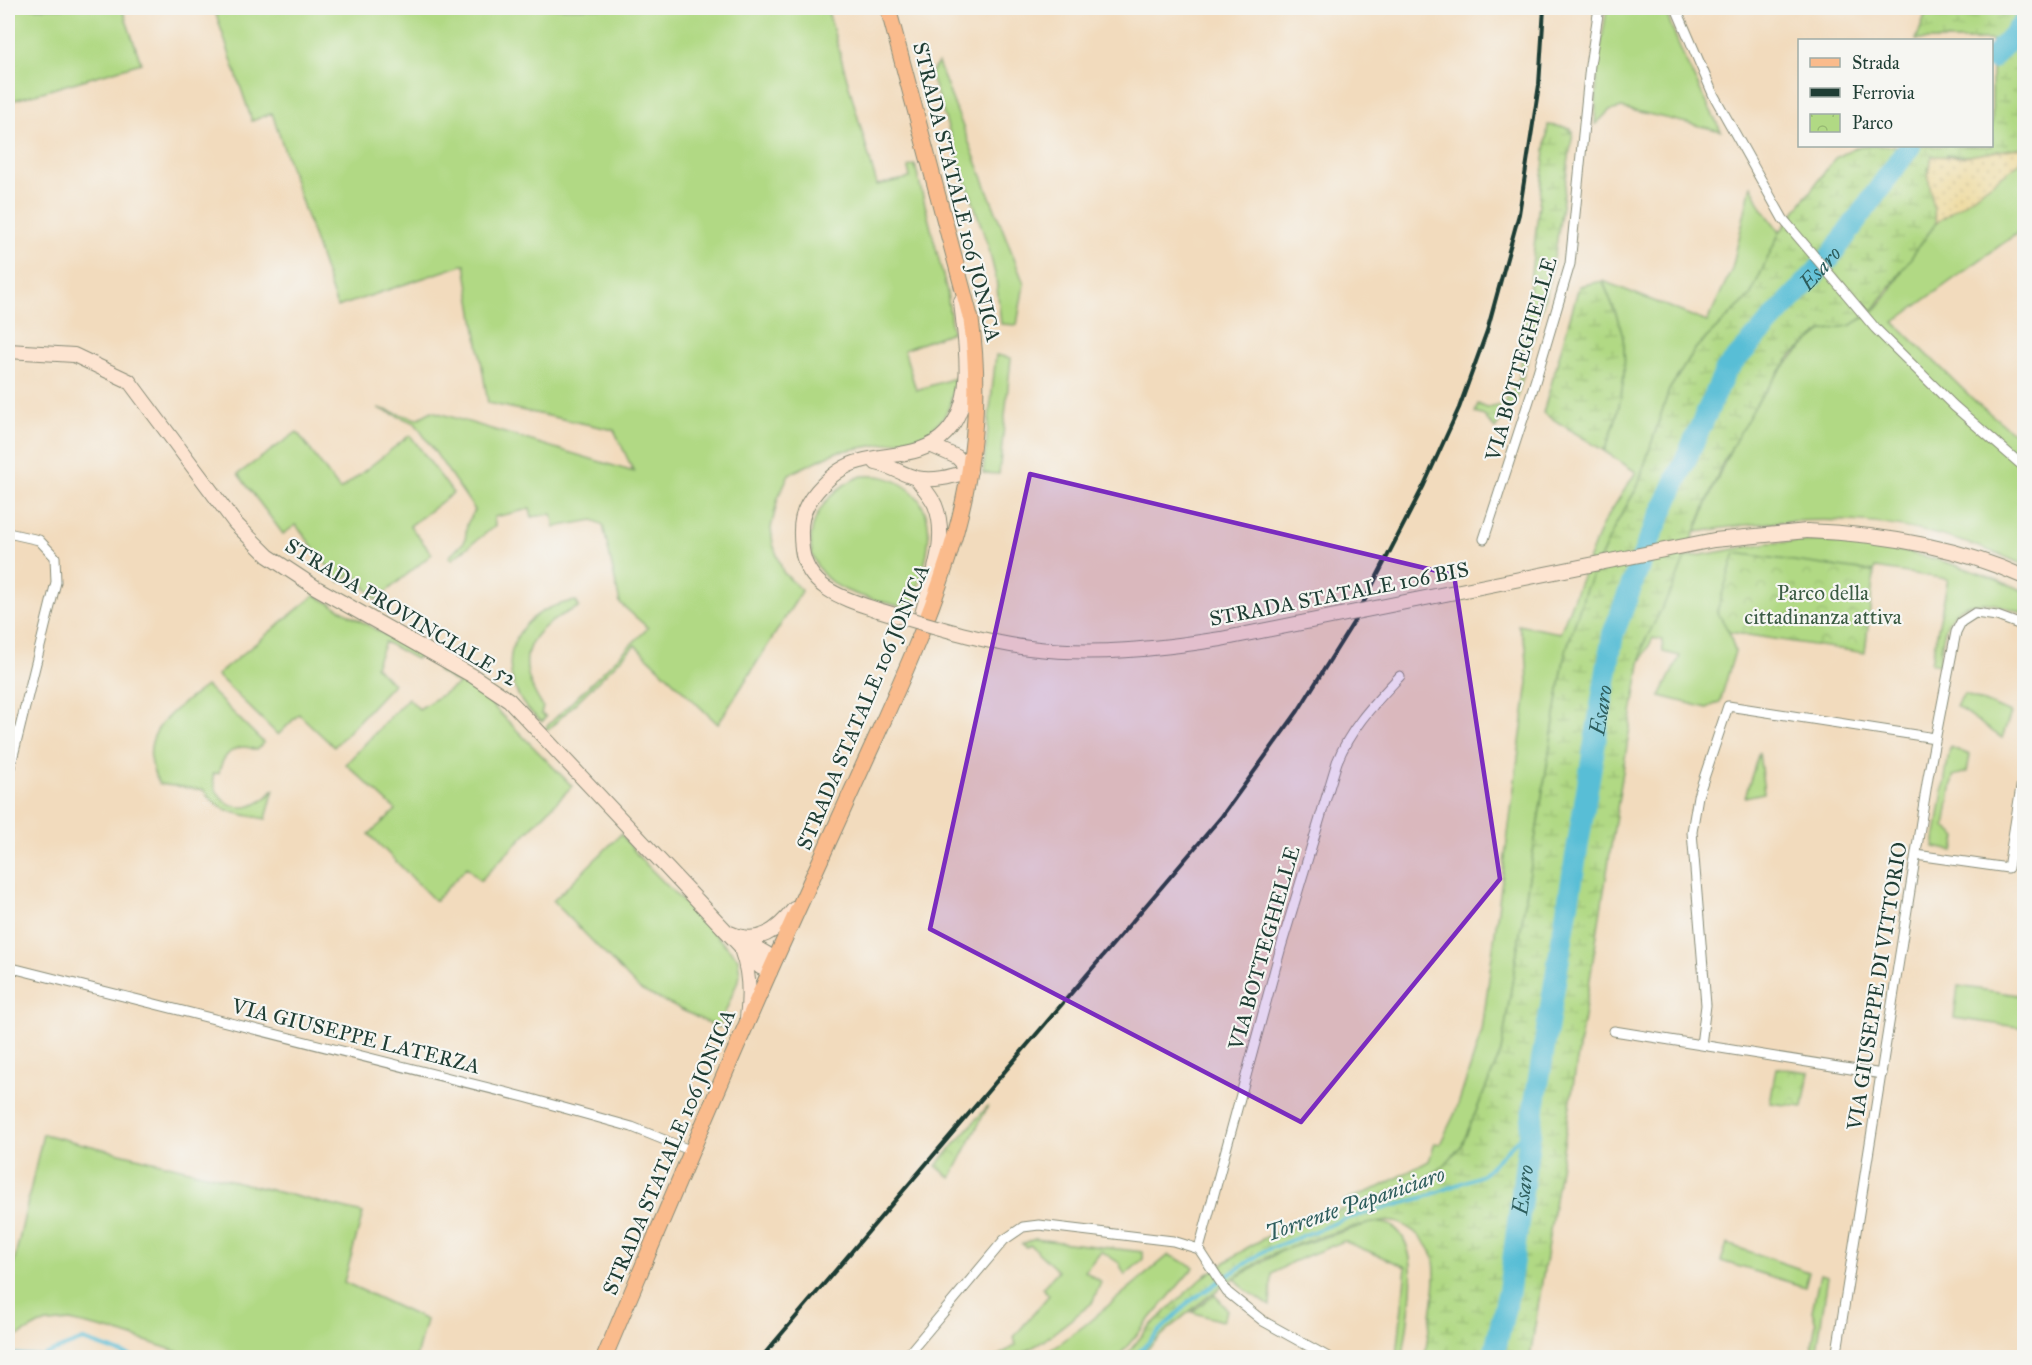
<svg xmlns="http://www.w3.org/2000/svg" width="2032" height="1365" font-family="'IM FELL Great Primer',serif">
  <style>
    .grass { fill: #b1d984; stroke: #688b5c; stroke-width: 1.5 }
    .wetland { fill: url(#wetland-marsh); stroke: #688b5c; stroke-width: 1.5 }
    .sand { fill: url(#sand-dots); stroke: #868c69; stroke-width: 1.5 }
    .park { fill: url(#park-crowns); stroke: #688b5c; stroke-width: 1.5 }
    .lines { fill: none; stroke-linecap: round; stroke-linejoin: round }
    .stream { stroke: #58bed6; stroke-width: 4 }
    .river { stroke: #58bed6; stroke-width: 22 }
    .street-casing { stroke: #888c78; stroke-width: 11 }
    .secondary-casing { stroke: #888c78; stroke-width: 16 }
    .primary-casing { stroke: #888c78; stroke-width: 17 }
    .street { stroke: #fff; stroke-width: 9 }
    .secondary { stroke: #fde4d1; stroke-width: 14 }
    .primary { stroke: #fabb8c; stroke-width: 15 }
    .rail { stroke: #1f3d34; stroke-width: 4 }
    .secondary-bridge-casing { stroke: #888c78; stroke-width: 16; stroke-linecap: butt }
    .secondary-bridge { stroke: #fde4d1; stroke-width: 14 }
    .marked { fill: #7b2cbf; fill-opacity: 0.2; stroke: #7b2cbf; stroke-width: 4.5; stroke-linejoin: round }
    .labels { text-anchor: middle; stroke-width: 4.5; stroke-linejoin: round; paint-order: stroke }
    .street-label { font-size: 21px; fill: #1f3d34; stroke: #f6f6f2 }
    .park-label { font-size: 21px; fill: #3c5c44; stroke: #f6f6f2 }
    .water-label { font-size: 22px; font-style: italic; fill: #2d5d5c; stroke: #f6f6f2 }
  </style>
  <defs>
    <pattern id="wetland-marsh" width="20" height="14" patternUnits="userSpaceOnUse" patternTransform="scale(1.5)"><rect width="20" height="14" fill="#b1d984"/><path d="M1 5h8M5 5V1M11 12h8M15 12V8" fill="none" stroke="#98bb73"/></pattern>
    <pattern id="sand-dots" width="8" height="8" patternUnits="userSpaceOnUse" patternTransform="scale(1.5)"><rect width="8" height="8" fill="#eeda9e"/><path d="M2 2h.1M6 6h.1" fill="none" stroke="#ccbc89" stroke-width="1.8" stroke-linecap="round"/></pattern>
    <pattern id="park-crowns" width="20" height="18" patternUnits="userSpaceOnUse" patternTransform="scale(1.5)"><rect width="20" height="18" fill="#b1d984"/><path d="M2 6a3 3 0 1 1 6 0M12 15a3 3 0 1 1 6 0" fill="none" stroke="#98bb73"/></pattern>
  </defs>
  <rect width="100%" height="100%" fill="#f6f6f2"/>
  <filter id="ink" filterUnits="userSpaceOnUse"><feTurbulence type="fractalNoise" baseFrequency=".0167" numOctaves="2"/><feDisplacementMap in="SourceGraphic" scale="12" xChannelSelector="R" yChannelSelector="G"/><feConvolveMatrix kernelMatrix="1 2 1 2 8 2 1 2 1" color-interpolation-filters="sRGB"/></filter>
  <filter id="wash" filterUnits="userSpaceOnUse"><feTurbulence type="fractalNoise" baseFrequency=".008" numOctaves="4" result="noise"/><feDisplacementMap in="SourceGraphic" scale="24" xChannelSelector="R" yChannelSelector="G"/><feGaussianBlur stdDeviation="1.35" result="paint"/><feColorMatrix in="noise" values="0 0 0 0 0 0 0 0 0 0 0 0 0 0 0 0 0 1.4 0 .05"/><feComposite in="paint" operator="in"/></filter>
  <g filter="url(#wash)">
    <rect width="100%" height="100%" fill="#f2dbbd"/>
    <!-- grass -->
    <path class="grass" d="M8 8H122L141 63 8 102Z
      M214 8H827L877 185 910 178 908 167 915 165 947 292 952 332 904 350 916 390 955 378 950 405 944 417 927 434 896 442 836 452 789 474 778 498 771 528 773 544 783 572 802 591 718 724 635 645 548 730 546 727 648 628 620 603 603 525 593 520 555 527 552 514 532 517 530 509 494 517 495 526 451 560 449 557 465 541 467 524 475 510 415 423 378 408 417 419 432 411 634 472 614 430 488 403 465 264 337 307 272 113 252 121Z
      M1607 8H1664L1685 60 1721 131 1622 108 1609 111 1595 125 1597 69Z
      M938 63 1024 284 1017 325 1001 324 996 278 988 246 930 74Z
      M2024 159V228L1894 322 1977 403 2024 441V565C1910 514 1818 512 1696 532 1723 460 1756 382 1819 334 1835 321 1857 327 1873 312 1898 287 1910 248 1936 223 1962 198 1997 182 2024 159Z
      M1751 185 1762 208 1780 232 1750 296 1696 348 1669 390 1637 488 1617 522 1586 589 1565 654 1501 1052 1462 1145 1443 1167 1421 1181 1354 1206 1344 1201 1380 1187 1429 1161 1435 1143 1440 1144 1456 1111 1482 1031 1528 682 1526 647 1518 625 1560 633 1602 525 1636 472 1604 451C1619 419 1628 374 1623 338 1620 319 1609 299 1603 281L1707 322 1732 269Z
      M996 355 1011 358 999 474 983 473Z
      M297 432 340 490 410 435 453 493 410 526 432 554 376 600 353 572 340 582 296 525 283 534 238 474Z
      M862 476C881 475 895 478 910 490 945 520 922 573 911 609 890 603 865 599 845 590 786 562 811 494 862 476Z
      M1819 541C1898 546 1952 560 2024 591V614C1998 603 1960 591 1946 627 1942 638 1941 653 1939 665L1931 663 1948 579 1875 568 1874 572 1717 610 1729 632 1735 651 1720 702 1707 708 1660 696 1680 656 1663 652 1662 640 1653 638 1639 665 1643 645 1685 558 1768 543Z
      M315 595 421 655 416 659 385 642 375 666 393 684 334 747 299 714 278 735 217 675Z
      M576 601 579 607C529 628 510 657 543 707L541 714 546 717 542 722C535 716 527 710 522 702 492 653 523 607 576 601Z
      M443 668 487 700 572 786 480 881 467 867 435 901 369 834 396 810 346 764 408 698 419 709 459 684 437 671Z
      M206 686 264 743 256 750C237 741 222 754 219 773L213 774C214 813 254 817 274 789L266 819C241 814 219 814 204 790L159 784C133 734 171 713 206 686Z
      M1964 694 2011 713 2002 738 1956 706Z
      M1950 747 1970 755 1967 772 1953 776 1945 827 1957 837 1954 851 1934 847Z
      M1759 752 1764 793 1745 797Z
      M621 834 640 858 738 958 740 975 719 1028 640 990 553 901Z
      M1958 986 2024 996V1028L1954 1018Z
      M43 1134 363 1213 344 1282 426 1320 416 1357H194L121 1333 70 1321 40 1324 18 1336 8 1337V1274L13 1267Z
      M1374 1222C1380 1223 1388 1223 1392 1226 1426 1248 1406 1324 1403 1357H1397L1406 1267 1344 1241 1292 1262 1272 1274 1270 1306 1244 1289 1235 1278 1283 1250Z
      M1035 1239 1143 1252V1259L1125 1275 1119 1263 1101 1251 1085 1271 1101 1282 1092 1303 1042 1342 1016 1357H996L1016 1345 1014 1337 1049 1295 1042 1288 1058 1271 1030 1245 1027 1247 1022 1244Z
      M1727 1244 1809 1272 1805 1287 1721 1261Z
      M1169 1255 1194 1267 1118 1357H1041L1085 1325Z
      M1820 1274 1828 1276 1816 1357H1810L1816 1323 1812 1311Z
      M1215 1294 1227 1310 1222 1321 1192 1312Z"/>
    <!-- wetland -->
    <path class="wetland" d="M1928 8H2024V147C1999 152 1973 159 1947 155L1928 168 1936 223 1872 312 1852 325 1822 331 1791 356 1757 403 1722 464 1675 583 1643 645 1530 1357H1425C1427 1332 1441 1275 1432 1254 1428 1242 1408 1224 1395 1222 1369 1218 1284 1247 1260 1261 1217 1288 1175 1321 1139 1357L1124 1358 1148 1328 1203 1277 1247 1248 1270 1235 1421 1181 1443 1167 1462 1145 1501 1052 1565 654 1586 589 1617 522 1637 488 1669 390 1696 348 1750 296 1780 232 1835 158 1860 146H1992V40H1916Z
      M1548 125 1570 128V132L1573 131 1555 253 1547 290 1517 398 1495 429 1484 416 1475 413 1478 404 1487 408 1503 405 1519 379Z
      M1603 281C1609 299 1620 319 1623 338 1628 374 1619 419 1604 451L1543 413 1579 286Z"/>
    <!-- sand -->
    <path class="sand" d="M2024 147V159L2013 168 1936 223 1928 175 1932 156 1962 157Z"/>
    <!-- park -->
    <path class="park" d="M1735 553 1874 572 1865 653 1729 632 1717 611Z
      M1776 1068 1809 1072 1803 1107 1770 1103Z
      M988 1106 951 1178 936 1166Z"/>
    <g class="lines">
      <!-- stream -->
      <path class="stream" d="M8 1354 41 1356 83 1340 136 1358
        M1133 1358 1189 1302 1264 1251 1345 1219 1425 1197 1482 1175 1531 1126"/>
      <!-- river -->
      <g class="river">
        <path d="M1992 58 2024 23"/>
        <path id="s1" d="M1493 1358 1509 1290 1531 1126 1613 634 1648 543 1726 370 1830 257 1910 146"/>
      </g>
    </g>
  </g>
  <g filter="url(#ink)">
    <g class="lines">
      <!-- street casing -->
      <g class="street-casing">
        <path id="street" d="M1676 8 1713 94 1783 219 1875 328 1954 406 2024 467
          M8 533 39 540 55 557 56 582 8 776
          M1484 539 1535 382 1570 264 1590 65 1599 8
          M1916 855 2008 868 2024 768
          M8 967 528 1098 632 1127 692 1151
          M1614 1031 1882 1074
          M1701 1045 1706 1005 1692 832 1698 796 1728 706 1935 738
          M1199 1249 1281 947 1337 762C1351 727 1374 704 1400 676
          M905 1358 1004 1240 1023 1227 1039 1225 1173 1241 1199 1249 1227 1292 1263 1321 1330 1358
          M1836 1358 1928 777 1956 632 1961 622 1975 613 1997 616 2024 626"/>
      </g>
      <!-- secondary casing -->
      <g class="secondary-casing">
        <path id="secondary" d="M8 351 74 355 129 381 235 523 268 556 315 587 473 676 509 700 760 967 770 972
          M876 463C892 466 903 475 917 478 935 482 953 476 970 471L957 457 930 445
          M916 478C922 486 931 496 935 505 949 539 931 581 922 614
          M1807 531C1881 534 1956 546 2024 577
          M878 610C845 599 807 589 802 549 799 524 801 510 817 491 829 477 843 465 861 461 889 453 924 457 946 433 977 400 965 342 961 301
          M730 933C758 946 777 931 794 909
          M741 939 767 954 773 964
          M742 952C750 974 750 995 747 1018"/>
      </g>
      <!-- primary casing -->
      <g class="primary-casing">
        <path id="primary" d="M604 1358C660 1226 715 1093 774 962 808 886 843 810 878 733 939 597 993 473 971 320L888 8"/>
      </g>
      <!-- street -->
      <use href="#street" class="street"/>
      <!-- secondary -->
      <use href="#secondary" class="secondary"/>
      <!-- primary -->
      <use href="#primary" class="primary"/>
      <!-- rail -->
      <path class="rail" d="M761 1358 1222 816 1298 711 1353 623 1424 485 1459 408 1487 331 1519 214 1539 85 1544 8"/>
      <!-- secondary-bridge casing -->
      <g class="secondary-bridge-casing">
        <path id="secondary-bridge" d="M878 610C927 624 978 641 1029 648 1094 656 1157 649 1221 639L1714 540 1807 531"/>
      </g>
      <!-- secondary-bridge -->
      <use href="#secondary-bridge" class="secondary-bridge"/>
    </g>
  </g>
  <!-- marked area -->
  <path class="marked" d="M1030 474 1454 575 1500 879 1301 1122 930 929Z"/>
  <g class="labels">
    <!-- street labels -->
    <g class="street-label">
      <text transform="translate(957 192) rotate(76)" y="7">STRADA STATALE 106 JONICA</text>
      <text transform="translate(1521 359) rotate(-74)" y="7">VIA BOTTEGHELLE</text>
      <text transform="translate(1339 594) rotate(-11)" y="7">STRADA STATALE 106 BIS</text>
      <text transform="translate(401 612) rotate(31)" y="7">STRADA PROVINCIALE 52</text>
      <text transform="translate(863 707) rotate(-67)" y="7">STRADA STATALE 106 JONICA</text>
      <text transform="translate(1264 948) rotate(-74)" y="7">VIA BOTTEGHELLE</text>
      <text transform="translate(1877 986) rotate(-81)" y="7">VIA GIUSEPPE DI VITTORIO</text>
      <text transform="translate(356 1036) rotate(14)" y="7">VIA GIUSEPPE LATERZA</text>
      <text transform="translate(669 1152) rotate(-67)" y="7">STRADA STATALE 106 JONICA</text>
    </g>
    <!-- park labels -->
    <g class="park-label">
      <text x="1823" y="600">Parco della<tspan x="1823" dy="24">cittadinanza attiva</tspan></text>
    </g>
    <!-- water labels -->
    <g class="water-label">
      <text dy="8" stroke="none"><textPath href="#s1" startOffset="1160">Esaro</textPath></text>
      <text dy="8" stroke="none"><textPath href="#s1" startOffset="657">Esaro</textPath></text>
      <text dy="8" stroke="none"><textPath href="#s1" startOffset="171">Esaro</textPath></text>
      <text transform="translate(1355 1203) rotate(-19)" y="8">Torrente Papaniciaro</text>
    </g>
  </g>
  <!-- margin -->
  <rect width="2032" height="1365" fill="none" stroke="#f6f6f2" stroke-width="30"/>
  <!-- legend -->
  <rect x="1798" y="39" width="195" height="108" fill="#f6f6f2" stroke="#a0aca6" stroke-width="1.5"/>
  <rect x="1810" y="58" width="30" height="9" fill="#fabb8c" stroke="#a0aca6" stroke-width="1.5"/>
  <text x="1852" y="69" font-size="18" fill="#1f3d34">Strada</text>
  <rect x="1810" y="88" width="30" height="9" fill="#1f3d34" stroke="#a0aca6" stroke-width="1.5"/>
  <text x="1852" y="99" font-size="18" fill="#1f3d34">Ferrovia</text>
  <rect x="1810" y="114" width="30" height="18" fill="url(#park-crowns)" stroke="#a0aca6" stroke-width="1.5"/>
  <text x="1852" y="129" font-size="18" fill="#1f3d34">Parco</text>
</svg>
